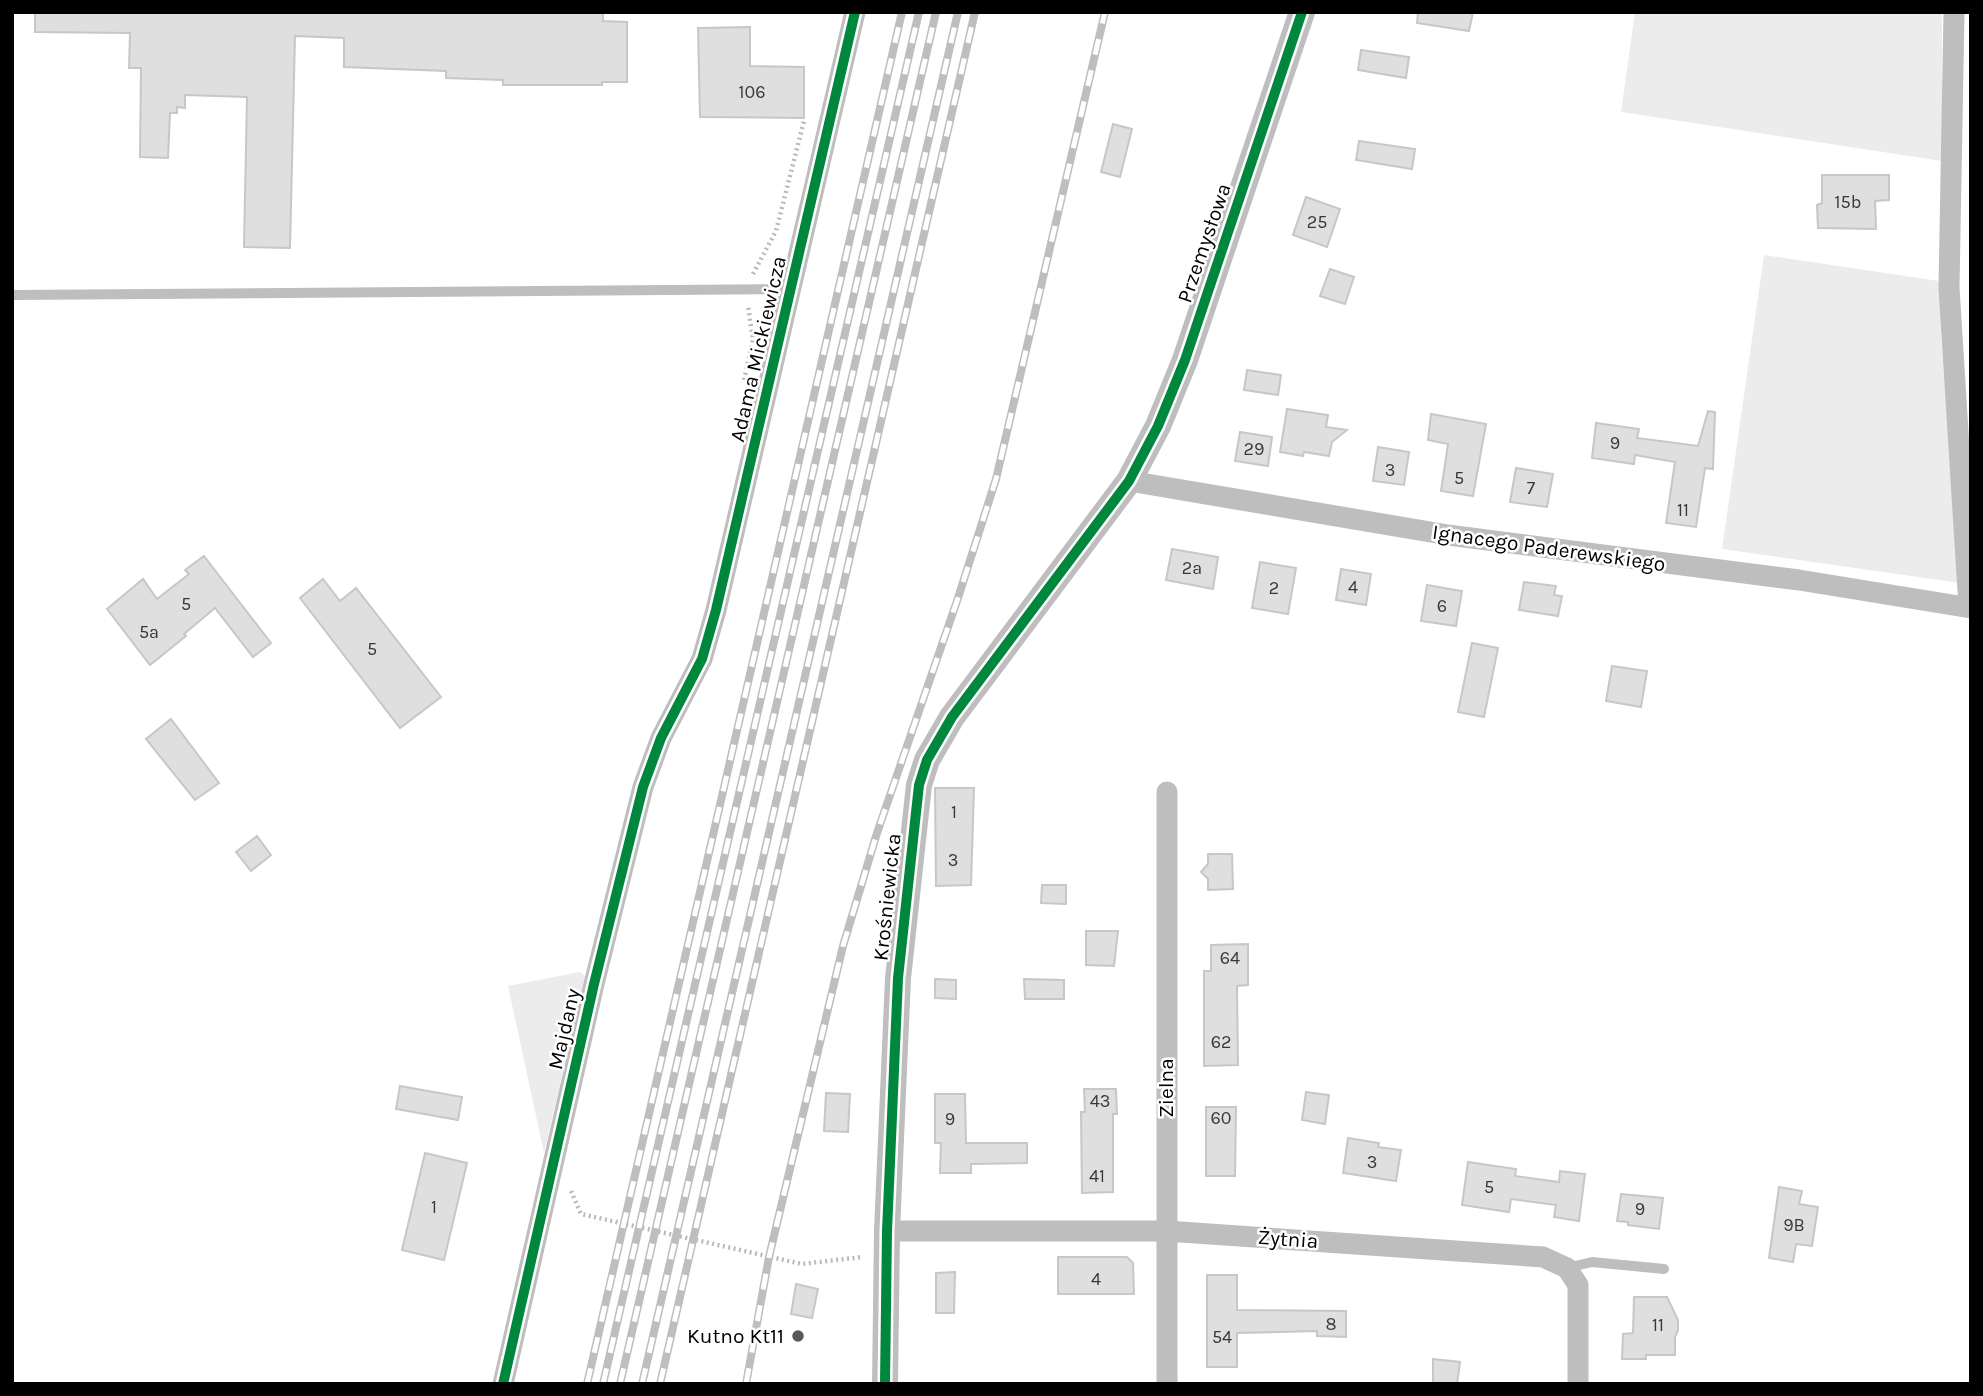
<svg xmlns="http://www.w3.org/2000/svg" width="1983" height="1396" font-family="Karla,sans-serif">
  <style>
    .green { fill: #ececec }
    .building { fill: #dfdfdf; stroke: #c7c7c7; stroke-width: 2 }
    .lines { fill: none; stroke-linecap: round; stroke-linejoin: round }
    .path { stroke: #b9b9b9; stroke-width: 4.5; stroke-dasharray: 2 3.5; stroke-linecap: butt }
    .service { stroke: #bebebe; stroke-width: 10 }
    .minor { stroke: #bebebe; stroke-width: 21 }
    .tertiary { stroke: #bebebe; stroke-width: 26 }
    .rail-casing { stroke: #bebebe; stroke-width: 8 }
    .rail { stroke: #fff; stroke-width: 5; stroke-dasharray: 16; stroke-linecap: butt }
    .cycleway-casing { stroke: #fff; stroke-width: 15 }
    .cycleway { stroke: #00873e; stroke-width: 10 }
    .poi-dot { fill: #595959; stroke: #fff; stroke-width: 2.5 }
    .labels { text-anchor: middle; stroke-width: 5; stroke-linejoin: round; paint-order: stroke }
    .number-label { font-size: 18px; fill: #383838 }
    .street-label { font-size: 21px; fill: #000; stroke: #fff }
    .poi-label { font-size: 21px; fill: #000; stroke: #fff; text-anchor: end }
  </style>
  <rect width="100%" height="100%" fill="#fff"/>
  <!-- green -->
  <path class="green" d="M1635 12H1942V161L1621 112Z
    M1764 255 1939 281 1941 337 1960 583 1722 549Z
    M580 972 585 976 544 1153 508 986Z"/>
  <!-- building -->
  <path class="building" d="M35 12H603V21L627 22V82H602V85H503V80L446 78V71L344 67V38L295 36 290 248 244 247 247 97 185 95V108L177 107V113H170L168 158 140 157 141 68H129L130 33 35 32Z
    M1418 12H1473L1469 31 1417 23Z
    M750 27V66L804 67V118L700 117 698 28Z
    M1361 50 1409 57 1406 78 1358 70Z
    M1113 124 1132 129 1120 177 1101 172Z
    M1359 141 1415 149 1412 169 1356 160Z
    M1822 175H1889V200L1875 201 1876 229 1818 228 1817 205 1822 203Z
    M1306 197 1340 209 1327 247 1293 235Z
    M1330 269 1354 277 1345 304 1320 296Z
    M1247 370 1281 375 1278 395 1244 390Z
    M1287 409 1328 415 1326 427 1347 430 1332 442 1329 456 1304 452 1303 456 1280 452Z
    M1708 411 1715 412 1713 469 1705 468 1696 527 1666 523 1675 462 1635 455 1634 464 1592 458 1596 423 1639 429 1637 438 1698 446Z
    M1431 414 1486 424 1473 496 1441 491 1448 444 1428 440Z
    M1240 432 1272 437 1268 466 1235 461Z
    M1378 447 1409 452 1404 485 1373 481Z
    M1516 468 1553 474 1547 507 1510 502Z
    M1172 549 1218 557 1213 589 1166 580Z
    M204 556 271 643 253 657 215 608 184 634 186 636 150 665 107 609 143 579 157 599 189 574 185 570Z
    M1260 562 1296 568 1288 614 1252 608Z
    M1341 569 1371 574 1366 605 1336 600Z
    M323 579 340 601 356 588 441 697 400 728 300 598Z
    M1524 582 1556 586 1554 595 1562 596 1558 616 1519 610Z
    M1427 585 1462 591 1456 626 1421 621Z
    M1472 643 1498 648 1484 717 1458 712Z
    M1612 666 1647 671 1641 707 1606 701Z
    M171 719 219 783 195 800 146 739Z
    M935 788H974L971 885 936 886Z
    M257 836 271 855 251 871 236 852Z
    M1208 854H1232L1233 889 1208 890V879L1201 872 1208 864Z
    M1042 885H1066V904L1041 903Z
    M1086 931H1118L1114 966 1086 965Z
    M1248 944V985L1237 986 1238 1065 1204 1066V971H1211V945Z
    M935 979 956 980V999L935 998Z
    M1024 979 1064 980V999H1025Z
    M400 1086 462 1097 458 1120 396 1109Z
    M1084 1089H1116L1117 1114H1113V1192L1082 1193 1081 1112H1085Z
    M1306 1092 1329 1095 1325 1124 1302 1120Z
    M826 1093 850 1094 848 1132 824 1131Z
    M935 1094H965L966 1143H1027V1163L971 1164V1173H940L941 1143H935Z
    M1206 1107H1236L1235 1176H1206Z
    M1348 1138 1379 1143 1378 1147 1401 1150 1396 1181 1343 1173Z
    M425 1153 467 1163 444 1260 402 1250Z
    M1468 1162 1516 1169 1515 1176 1559 1182 1560 1171 1585 1174 1579 1221 1554 1217 1556 1205 1511 1199 1509 1212 1462 1205Z
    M1779 1187 1802 1191 1799 1204 1818 1207 1812 1246 1796 1244 1793 1262 1769 1258Z
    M1621 1194 1663 1198 1659 1229 1628 1225V1222L1617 1221Z
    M1058 1257H1127L1133 1263 1134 1294H1058Z
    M955 1272 954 1313H936V1273Z
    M1207 1275H1237V1310L1346 1311V1337L1317 1336V1331L1237 1333V1367H1207Z
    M796 1284 818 1289 812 1318 791 1314Z
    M1634 1297H1667L1678 1320V1330L1675 1337V1355H1646V1359H1622L1623 1334 1633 1333Z
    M1433 1359 1460 1362 1457 1384H1433Z"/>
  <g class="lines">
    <!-- path -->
    <path class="path" d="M753 274 776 231 804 121
      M744 380 753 340 748 306
      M571 1191 581 1214 802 1264 863 1257"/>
    <!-- service -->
    <path class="service" d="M12 295 793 289
      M1567 1268 1592 1262 1664 1269"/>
    <!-- minor -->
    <path class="minor" d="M1954 12 1949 288 1969 607
      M1129 481 1448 535 1799 580 1971 608
      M1167 792V1384
      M887 1231H1166L1543 1257 1567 1268 1578 1285V1384
      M503 1384 594 984 643 787 661 738 702 659 716 610 855 12"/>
    <!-- tertiary -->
    <path class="tertiary" d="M885 1384 887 1231 898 978 919 785 927 760 952 717 1129 481 1158 426 1185 360 1302 12"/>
    <!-- rail casing -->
    <g class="rail-casing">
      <path id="rail" d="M587 1384 902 12
        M603 1384 919 12
        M620 1384 936 12
        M642 1384 958 12
        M660 1384 975 12
        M746 1384 769 1257 843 946 877 833 958 598 996 479 1105 12"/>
    </g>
    <!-- rail -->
    <use href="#rail" class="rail"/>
    <!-- cycleway casing -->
    <g class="cycleway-casing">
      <path id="cycleway" d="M503 1384 594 984 643 787 661 738 702 659 716 610 855 12
        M885 1384 887 1231 898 978 919 785 927 760 952 717 1129 481 1158 426 1185 360 1302 12"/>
    </g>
    <!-- cycleway -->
    <use href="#cycleway" class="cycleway"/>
  </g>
  <!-- markers -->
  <circle class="poi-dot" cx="798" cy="1336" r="7"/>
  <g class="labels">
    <!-- number labels -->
    <g class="number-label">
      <text x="752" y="98">106</text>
      <text x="1848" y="208">15b</text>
      <text x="1317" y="228">25</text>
      <text x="1615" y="449">9</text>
      <text x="1254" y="455">29</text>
      <text x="1390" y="476">3</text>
      <text x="1459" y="484">5</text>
      <text x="1531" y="494">7</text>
      <text x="1683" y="516">11</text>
      <text x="1192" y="574">2a</text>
      <text x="1353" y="593">4</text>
      <text x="1274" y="594">2</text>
      <text x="186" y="610">5</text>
      <text x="1442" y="612">6</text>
      <text x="149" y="638">5a</text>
      <text x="372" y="655">5</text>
      <text x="954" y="818">1</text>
      <text x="953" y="866">3</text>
      <text x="1230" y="964">64</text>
      <text x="1221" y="1048">62</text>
      <text x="1100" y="1107">43</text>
      <text x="1221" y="1124">60</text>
      <text x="950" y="1125">9</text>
      <text x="1372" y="1168">3</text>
      <text x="1097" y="1182">41</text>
      <text x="1489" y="1193">5</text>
      <text x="434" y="1213">1</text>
      <text x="1640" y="1215">9</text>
      <text x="1794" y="1231">9B</text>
      <text x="1096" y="1285">4</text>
      <text x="1331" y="1330">8</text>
      <text x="1658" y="1331">11</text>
      <text x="1222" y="1343">54</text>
    </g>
    <!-- street labels -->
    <g class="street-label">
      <text transform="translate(1204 243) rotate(-71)" y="7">Przemysłowa</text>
      <text transform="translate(758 349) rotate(-77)" y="7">Adama Mickiewicza</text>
      <text transform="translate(1549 548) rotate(8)" y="7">Ignacego Paderewskiego</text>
      <text transform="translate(887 897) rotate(-84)" y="7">Krośniewicka</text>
      <text transform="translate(564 1029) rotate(-77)" y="7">Majdany</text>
      <text transform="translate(1166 1088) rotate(-90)" y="7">Zielna</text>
      <text transform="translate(1288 1239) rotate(4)" y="7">Żytnia</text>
    </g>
    <!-- poi labels -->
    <g class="poi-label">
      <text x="784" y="1343">Kutno Kt11</text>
    </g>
  </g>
  <!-- border -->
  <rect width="1983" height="1396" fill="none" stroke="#000000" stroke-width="28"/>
</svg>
